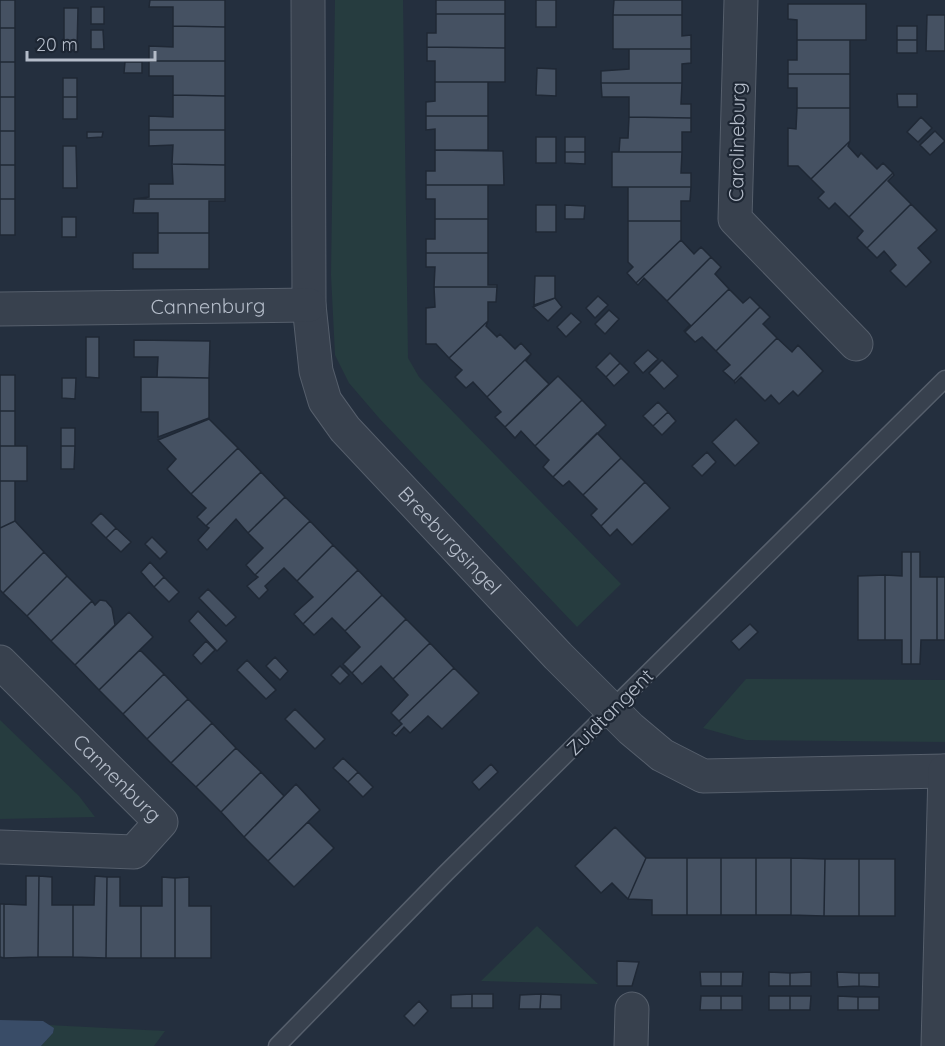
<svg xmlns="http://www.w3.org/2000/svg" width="945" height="1046" font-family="Quicksand,sans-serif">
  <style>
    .green { fill: #263c3f }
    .water { fill: #394c67 }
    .building { fill: #455162; stroke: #1f2835; stroke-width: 1.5 }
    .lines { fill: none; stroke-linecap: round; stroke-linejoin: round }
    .service-casing { stroke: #565f6c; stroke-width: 19 }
    .minor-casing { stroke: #565f6c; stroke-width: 35 }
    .service { stroke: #38414e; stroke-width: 16 }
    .minor { stroke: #38414e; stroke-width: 33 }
    .labels { text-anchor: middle; stroke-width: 4.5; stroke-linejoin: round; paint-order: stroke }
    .street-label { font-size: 20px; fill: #b4bcc9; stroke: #1d2633 }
  </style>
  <rect width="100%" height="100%" fill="#242f3e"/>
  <!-- green -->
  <path class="green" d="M335 0H403L408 358 419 377 621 584 577 627 379 418 349 383 335 355 331 275Z
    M746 679 945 680V742L746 740 703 728Z
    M0 720 79 796 95 817 0 819Z
    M537 926 598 984 481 981Z
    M48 1025 165 1031 154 1046H41L53 1033 54 1028Z"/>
  <!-- water -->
  <path class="water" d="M0 1020 43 1021 54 1028 53 1033 41 1046H0Z"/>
  <!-- building -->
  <path class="building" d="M0 0H15V28H0Z
    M150 0H225V27L173 26V7H149Z
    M436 0H505V14H436Z
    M536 0H556V27H536Z
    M614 0H682V15H613Z
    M788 4H866V40H797V20L788 19Z
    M91 7H104V24H91Z
    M64 8H78L77 50H64Z
    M436 14H505V48L427 47V33H436Z
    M613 15H682V36L691 35V49H613Z
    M927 15H945V51H926Z
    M173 26 225 27V61H149V46L173 47Z
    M897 26H917V40H897Z
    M0 28H15V62H0Z
    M91 30H103L104 49H91Z
    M797 40H850V74H788V60H797Z
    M897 40H917V53H897Z
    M427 47 505 48V82H435V61H427Z
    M629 49H691V63L682 64V83H601V71L629 69Z
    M149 61H225V96L173 95V76H149Z
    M0 62H15V97H0Z
    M125 62H142V73H124Z
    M537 68 556 69V96L536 95Z
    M788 74H850V108H797V88H788Z
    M63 78H77V97H63Z
    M435 82H488V116H426V102L435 101Z
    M601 83H682L681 104H691V118L629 117V97H602Z
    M897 94H917V107H898Z
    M173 95 225 96V130H149V116L173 117Z
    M0 97H15V131H0Z
    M63 97H77V119H63Z
    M797 108H850V141L811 179 798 166H788V128L796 129Z
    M426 116H488V150H435V129L426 130Z
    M629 117 691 118V132H682V152H619L620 138H628Z
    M921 117 932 128 918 142 907 132Z
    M149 130H225V165L172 164 173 145 149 146Z
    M0 131H15V165H0Z
    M935 131 945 141 930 155 920 145Z
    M87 132H103L102 137 87 138Z
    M536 137H556V163H536Z
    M565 137H585V152H565Z
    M850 141 848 146 858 157 861 153 877 169 883 163 893 173 849 217 835 203 829 209 818 198 824 192 811 179Z
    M63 146H76L77 188H63Z
    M435 150 503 151 504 185H426V171H435Z
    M565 152H585V164L565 163Z
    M612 152H682L681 173H691V187H612Z
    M172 164 225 165V199H134L149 197V184H173Z
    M0 165H15V199H0Z
    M893 173 894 175 888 181 911 204 867 248 857 238 863 231 849 217Z
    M426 185H488V219H435V199H426Z
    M628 187H691L690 201H681V221H628Z
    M0 199H15V235H0Z
    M134 199H225V201H209V233H158V213H133Z
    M911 204 937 230 918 248 931 262 906 287 890 271 896 265 884 251 877 258 867 248Z
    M536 205H556V232H536Z
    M565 205 585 206 584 219H565Z
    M62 217H76V237H62Z
    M435 219H488V253H426V239H435Z
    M628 221H681V240L636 283 627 273 633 267 628 262Z
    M158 233H209V269H133V253H158Z
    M681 240 694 254 701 247 711 257 667 301 644 278 638 285 636 283Z
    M426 253H488V285H497V287H434L435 267H426Z
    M711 257 721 267 715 274 729 289 685 332 684 331 690 325 667 301Z
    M535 276H555V298L534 305Z
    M434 287H497L496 302H488V321L449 358 436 344H426V308L435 307Z
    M729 289 743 303 750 297 760 307 716 351 702 337 695 342 685 332Z
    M598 296 608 305 595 318 586 308Z
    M555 298 562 307 548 321 533 307Z
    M760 307 770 317 763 324 777 338 734 381 723 371 730 365 716 351Z
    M609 310 619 319 605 334 595 324Z
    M571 313 581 322 566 337 557 327Z
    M488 321 486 326 497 337 500 334 515 349 521 343 531 354 487 397 473 382 466 388 455 377 462 370 449 358Z
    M86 337H99V378L86 377Z
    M777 338 792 352 798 345 823 371 798 396 793 391 779 404 771 395 765 401 741 377 735 383 734 381Z
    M134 340 210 341 209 378 157 377 158 357H134Z
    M648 350 658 359 643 373 634 363Z
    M610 353 620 363 606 377 596 367Z
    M531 354 526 361 549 384 505 427 495 417 501 412 487 397Z
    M662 360 678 376 664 389 649 373Z
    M620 363 629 372 614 386 606 377Z
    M0 375H15V411H0Z
    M558 376 582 400 535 446 521 431 515 438 505 427Z
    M141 377 209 378V418L158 437V412H141Z
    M62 378H76L75 399 62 398Z
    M582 400 606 425 553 477 543 467 549 460 535 446Z
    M658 402 668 412 653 426 643 416Z
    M0 411H15V446H0Z
    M668 412 676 421 662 435 653 426Z
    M209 419 238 448 191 494 167 469 176 459 158 440Z
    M736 419 759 443 735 466 712 442Z
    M61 428H75V446H61Z
    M597 433 621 458 583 495 569 481 563 486 553 477Z
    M0 446H27V481H0Z
    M61 446H75L74 469H61Z
    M238 448 261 472 206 526 197 517 206 508 191 494Z
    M707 452 716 462 702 476 692 466Z
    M621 458 645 482 601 526 591 515 597 509 583 495Z
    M261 472 285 497 248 533 236 519 207 550 198 540 209 528 206 526Z
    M0 481H15V521L0 528Z
    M645 482 670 508 632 545 617 529 610 536 601 526Z
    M285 497 310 521 255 575 246 565 263 548 248 533Z
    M101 513 116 528 106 538 91 523Z
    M15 521 44 552 3 593 0 590V528Z
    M310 521 333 545 297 581 284 568 265 586 268 590 259 599 247 586 258 577 255 575Z
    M116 528 131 542 121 552 106 538Z
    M152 537 167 552 160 559 145 544Z
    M333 545 358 570 303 624 294 614 313 597 297 581Z
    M44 552 67 576 27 616 3 593Z
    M902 552H911V664H902V640H885V575L902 576Z
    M911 552H920V577H937V640H921L920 664H911Z
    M150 562 164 577 154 587 141 572Z
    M358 570 382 595 345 631 332 618 314 635 303 624Z
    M885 575V640H858V576Z
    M67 576 92 601 51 641 27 616Z
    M164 577 179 592 169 602 154 587Z
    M937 577H945V640H937Z
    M208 589 236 617 226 626 199 598Z
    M382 595 406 619 352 673 343 664 360 647 345 631Z
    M100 600 106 601 112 608 115 625 75 665 51 641 92 601 95 605Z
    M198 611 227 641 217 651 189 621Z
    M129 612 153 637 99 690 75 665Z
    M406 619 430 643 393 679 381 666 362 684 352 673Z
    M750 624 758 632 739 650 731 641Z
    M206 641 215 650 201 664 193 655Z
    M430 643 454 668 399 721 391 713 408 695 393 679Z
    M140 650 164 674 123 714 99 690Z
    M275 657 288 671 280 680 266 666Z
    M247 660 276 690 266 699 237 670Z
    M340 666 349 675 340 684 331 675Z
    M454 668 479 693 442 729 428 716 410 733 404 727 396 736 392 733 402 724 399 721Z
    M164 674 188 699 147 739 123 714Z
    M188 699 212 723 171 763 147 739Z
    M295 709 325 739 315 749 285 719Z
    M212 723 236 748 196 787 171 763Z
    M236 748 261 772 221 812 196 787Z
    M343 758 358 772 348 782 333 768Z
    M491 764 498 772 479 790 472 782Z
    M261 772 284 796 244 837 221 812Z
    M358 772 373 787 363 797 348 782Z
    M296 784 320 810 268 861 244 837Z
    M308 822 334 848 294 887 268 861Z
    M615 827 646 858 628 899 612 883 601 893 575 866Z
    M646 858H687V915H652V900L628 899Z
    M687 858H721V915H687Z
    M721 858H756V915H721Z
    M756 858H791V915H756Z
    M791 858 825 859 824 916 791 915Z
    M825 859H859V916H824Z
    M859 859H895V916H859Z
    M26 876H39L38 957 4 958V904L26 905Z
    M39 876 52 877V905H73V957H38Z
    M95 876 107 877 106 958 73 957V905H94Z
    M107 877H120V906H141V958H106Z
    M162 877 175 878V958H141V906H162Z
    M189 877V906H211V958H175V878Z
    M0 904H4V958L0 957Z
    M617 961 639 962 632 986H617Z
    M700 972H721V986H701Z
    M721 972H743L742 986H721Z
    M769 972 790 973V986H769Z
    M811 972V986H790V973Z
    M837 972 859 973V986L838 987Z
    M859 973H879V987L859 986Z
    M472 994H493V1008H472Z
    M472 994V1008H451V995Z
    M541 994 561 995V1009H540Z
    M541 994 540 1009H519L520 995Z
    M701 996H721V1010H700Z
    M721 996H742V1010H721Z
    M769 996H790V1010H769Z
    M790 996H811L810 1010H790Z
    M838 996 858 997V1010H838Z
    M858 997H879V1010H858Z
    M419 1001 428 1011 414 1026 404 1016Z"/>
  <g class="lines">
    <!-- service casing -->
    <g class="service-casing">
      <path id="service" d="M277 1046 446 873 945 379"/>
    </g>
    <!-- minor casing -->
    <g class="minor-casing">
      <g id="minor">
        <path id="s1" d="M308 0 309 305 316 371 325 401 345 429 558 656 631 729 662 755 703 776 945 771"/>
        <path d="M741 0 735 219 856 344"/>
        <path id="s2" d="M0 309 309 305"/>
        <path id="s3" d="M0 662 161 822 134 852 0 847"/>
        <path d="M631 1046 632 1009"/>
        <path d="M938 1046 945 771"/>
      </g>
    </g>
    <!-- service -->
    <use href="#service" class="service"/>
    <!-- minor -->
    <use href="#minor" class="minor"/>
  </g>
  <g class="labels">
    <!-- street labels -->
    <g class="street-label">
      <text transform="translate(737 142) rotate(-89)" y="7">Carolineburg</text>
      <text dy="7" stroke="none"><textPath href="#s2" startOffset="208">Cannenburg</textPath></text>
      <text dy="7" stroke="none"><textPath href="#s1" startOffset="590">Breeburgsingel</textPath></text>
      <text transform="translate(610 712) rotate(-45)" y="7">Zuidtangent</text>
      <text dy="7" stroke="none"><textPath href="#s3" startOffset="165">Cannenburg</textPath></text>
    </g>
  </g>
  <!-- scale -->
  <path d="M27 51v9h128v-9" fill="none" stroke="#b4bcc9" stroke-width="3"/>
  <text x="36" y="51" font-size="18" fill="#b4bcc9" stroke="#1d2633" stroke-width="4.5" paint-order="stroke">20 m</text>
</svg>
